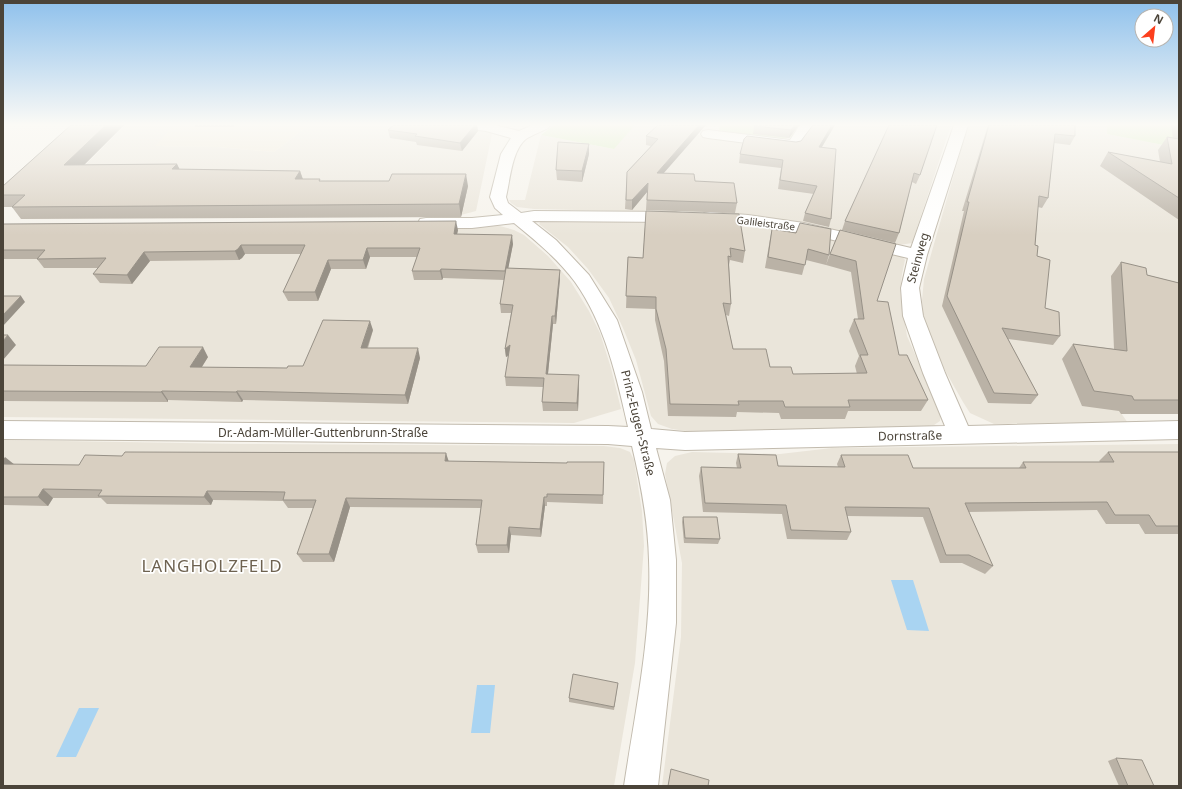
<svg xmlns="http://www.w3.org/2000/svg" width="1182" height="789" font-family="'Noto Sans',sans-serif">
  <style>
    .residential { fill: #eae5da }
    .education { fill: #efe8d6 }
    .green { fill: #d2eab5 }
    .water { fill: #a9d4f2 }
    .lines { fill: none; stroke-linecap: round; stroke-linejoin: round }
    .minor-casing { stroke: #c2bbae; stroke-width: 2 }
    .minor { fill: #fff; fill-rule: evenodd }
    .wall { fill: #bab2a6 }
    .shaded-wall { fill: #979187 }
    .building { fill: #d8cfc1; stroke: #979187 }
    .labels { text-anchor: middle; stroke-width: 3.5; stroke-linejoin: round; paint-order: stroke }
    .far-street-label { font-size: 10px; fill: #4b4439; stroke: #fff }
    .street-label { font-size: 12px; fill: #4b4439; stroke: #fff }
    .near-quarter-label { font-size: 17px; letter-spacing: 1px; fill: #6e6250; stroke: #fff }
  </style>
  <rect width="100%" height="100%" fill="#f6f3ec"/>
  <!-- residential -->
  <path class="residential" d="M125 125H175L156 146 217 147 274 152 309 125H441L485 130 492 134 476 211 457 216 44 206Z
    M635 125H692L685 132 707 137 800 148 815 125H951L912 243 899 245 845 232 770 218 702 213 534 209 517 207 511 203 509 200H525L541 135 613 149Z
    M968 125H1107V134L1179 148V343L1116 406 1128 423 994 424 970 413 963 402 939 360 928 332 923 314 922 300 924 279Z
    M548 220 725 225 767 229 831 238 900 254 905 260 902 274 900 292 907 336 941 414 940 421 934 425 923 427 693 432 672 429 658 424 651 416 636 360 623 328 609 298 588 269 568 247 539 224 541 221Z
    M487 226H500L514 230 524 235 548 256 571 282 589 311 600 333 611 368 621 409 574 423 3 417V231Z
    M3 440 241 444 604 446 620 448 630 452 634 460 642 511 644 546 635 663 614 786H3Z
    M1179 444V786H662L681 637 682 563 665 474 667 463 675 456 692 452 780 454 832 448Z"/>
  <!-- education -->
  <path class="education" d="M175 125H309L274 152 217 147 155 146Z"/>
  <!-- green -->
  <path class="green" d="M554 125H635L614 149 541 135Z
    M720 125H801L792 137 777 140 720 131 719 129Z
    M1107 125H1179V148L1107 134Z"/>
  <!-- water -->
  <path class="water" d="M891 580H913L929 631 907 630Z
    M477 685H495L490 733H471Z
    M79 708H99L76 757H56Z"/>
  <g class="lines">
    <!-- minor casing -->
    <g class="minor-casing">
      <path id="minor" d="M462 125H494L519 131 533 125H550L548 128C541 132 532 135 526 139 512 150 510 180 506 197L508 203 521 213 534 211 675 212 681 213 683 217 681 221 675 222 532 221 556 240 589 275 617 320 642 392 651 429 685 432 945 426 923 373 903 316 901 288 908 258 804 233 748 225 710 222 704 221 702 217 704 213 710 212 748 215 804 223 911 248 954 125H968L927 255 919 288 923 316 945 373 968 426 1179 421V439L685 450 656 448 670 500 676 560V623L658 786H624C635 713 652 633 649 560 648 521 641 484 632 446L608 444 3 439V421L608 426 628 427C617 378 605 324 575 282 558 259 536 241 514 223L472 228H426L420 227 418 223 420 219 426 218H472L503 215 495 208 490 197 501 154 511 138 486 131 464 128Z
        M800 125H814L799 148 794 149 708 138 703 137 701 134 703 131 708 130 790 140Z"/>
    </g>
    <!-- minor -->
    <use href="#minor" class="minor"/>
  </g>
  <!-- wall -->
  <path class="wall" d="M71 125H124L84 165 177 164 179 169 300 171 303 179 321 181 468 186 461 217 21 219 12 207H3V186Z
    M194 125H236L234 127H195Z
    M394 125H477L478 131 462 151 417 145 416 142 390 138 388 130Z
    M658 125 663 173 695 181 737 203 735 213 646 210 647 192 632 210 625 209 627 172 651 146 646 145V136Z
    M799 125 789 138 753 134 754 126Z
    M813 125H835L822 147 831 219 829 227 803 221 805 213 814 194 778 189 781 168 739 163 740 154 801 141Z
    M889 125 920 175 916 184 912 182 899 233 895 243 842 230 845 221Z
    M988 125H1075V136L1070 145 1054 143 1048 198 1042 208 1038 207 1035 245 1045 308 1060 336 1053 345 1008 339 1038 395 1031 404 988 403 942 306 964 211H962Z
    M1171 125H1179V220L1100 166 1108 152 1160 162 1158 150 1167 137 1173 138Z
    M589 154 582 182 557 180 556 170Z
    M646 211 745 251 743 263 730 260 729 265 731 304 729 316 726 315 733 349 770 367 793 374H857L855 366 859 356 849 331 854 319H858L851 272 826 265 830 254 840 230 877 301 899 355 928 400 921 411H848L845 419H781L779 413 737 412 736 417 668 416 664 361 655 320V309L626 308 628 257 643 258Z
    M3 224 458 230 457 234 513 244 508 268 560 270V278L556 324H553L548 374 579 383 578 411H543L542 402 543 387 506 386 505 377 509 356 506 357 505 349 511 313H501L500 304 504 280 443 278 442 280H414L412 271 417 257H370L366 269H331L318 301H288L283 292 301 254H245L242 258 239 260 150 261 132 284 100 283 93 274 99 268H44L37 259H3Z
    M772 229 829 255 826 265 806 260 802 275 765 268 770 239Z
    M1179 237V248L1178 239Z
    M1121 262 1147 275 1179 283V414H1121L1119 411 1082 406 1062 359 1073 344 1114 349 1111 276Z
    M373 330 368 348 420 358 408 404 243 400 242 402 168 400V402L3 401V365L146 366 208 357 202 367 287 368 303 366Z
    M1108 452H1179V534H1145L1139 524H1106L1097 510 968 512 993 566 985 574 962 563H940L923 517 847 516 851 532 847 540 787 539 782 514 703 512 699 476 701 467 737 468 736 463 738 454 778 466 838 467 837 464 841 455 913 468H1019L1023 462H1100L1099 461Z
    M3 457 14 465H79L448 461 567 463 604 462 603 504 547 502V506H545L541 537 511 535 509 553H478L476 545 481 508 350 507 334 562H303L297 554 313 508H288L283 501 213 500 211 505 107 504 101 498H53L48 506 4 505H3Z
    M683 517 720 539 718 544 684 543 682 522Z
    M618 683 614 710 569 702V698Z
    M1116 758 1154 786H1119L1108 761Z"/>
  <!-- shaded-wall -->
  <path class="shaded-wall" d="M106 125H124L72 177 64 165Z
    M475 125H477L478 131 462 151 460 143Z
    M699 125H706L656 182 657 173Z
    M795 125H799L789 138 791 130Z
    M832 125H835L817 155 819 147Z
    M589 144V154L582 182V171Z
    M177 164 183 176 172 169Z
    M300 171 304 183 295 179Z
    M466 174 468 186 461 217 459 204Z
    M648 183 647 192 632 210V200Z
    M456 221 458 230 455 243 454 234Z
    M512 235 513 244 506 280 505 271Z
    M241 245 245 254 242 258 239 260 235 251Z
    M367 248 370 257 366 269 363 260Z
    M144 252 150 261 132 284 127 275Z
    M328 260 331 269 318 301 315 292Z
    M441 269 443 278 442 280 440 271Z
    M560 270V278L556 324 555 316Z
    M21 296 25 302 3 326V315Z
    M552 316 553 324 547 383 546 374Z
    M370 321 373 330 364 357 361 348Z
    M8 335 16 345 3 360V341Z
    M510 345 511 353 506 357 505 349Z
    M203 347 208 357 196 376 190 367Z
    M418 348 420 358 408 404 405 395Z
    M579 375V383L578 411 577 403Z
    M162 391 168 400V402L161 392Z
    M237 391 243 400 242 402 236 392Z
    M446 453 449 462 445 461Z
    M5 457 15 465 3 468V460Z
    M43 489 53 498 48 506 38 497Z
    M207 491 213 500 211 505 204 497Z
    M544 497 545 506 541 537 540 529Z
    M346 498 350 507 334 562 329 554Z
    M509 527 511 535 509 553 507 545Z"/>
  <!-- building -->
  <path class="building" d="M71 125H106L64 165 177 164 172 169 300 171 295 179H320L319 181H389L392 174H466L459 204 12 207 25 195H3V186Z
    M394 125H475L460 143 415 136 417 134 388 130Z
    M658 125H699L657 173 694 174 695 181 734 183 737 203 647 200 648 183 632 200H626L627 172 658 139 646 136Z
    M755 125H795L791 130 754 126Z
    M813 125H832L819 147 836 149 831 219 805 213 817 186 780 180 783 160 740 154 744 139 747 136 796 142 801 141Z
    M889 125H937L920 175 914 173 899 233 845 221Z
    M989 125H1075V136L1055 134 1048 198 1039 196 1035 245 1038 246 1037 256 1050 260 1045 308 1059 312 1060 336 1002 328 1038 395 994 393 947 296 969 202H967Z
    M1167 137 1179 139V198L1108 152 1172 164Z
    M558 142 589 144 582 171 556 170Z
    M646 211 739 214 745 251 730 248 731 257 728 256 731 304 723 303 733 349H766L770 367H791L793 374 867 373 860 355H868L854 319H864L856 261 830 254 840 230 896 244 877 301 888 302 899 355H907L928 400H848L850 407H785L783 401H738L739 405 670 404 666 349 656 309V297L626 296 628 257 643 258Z
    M456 221 454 234 512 235 505 271 441 269 440 271H412L420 248H367L363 260H328L315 292H283L305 245H241L238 249 235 251 144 252 127 275 93 274 106 258 37 259 45 250H3V224Z
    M800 223 831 229 829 255 808 249 805 265 768 257 772 229 796 233Z
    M1121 262 1146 268 1147 275 1179 283V400H1134L1132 396 1094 391 1073 344 1127 351Z
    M506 268 560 270 555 316H552L546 374 579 375 577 403 542 402 544 378 505 377 510 345 505 349 513 305 500 304Z
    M3 296H21L3 315Z
    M323 320 370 321 361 348H418L405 395 237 391 236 392 162 391 161 392 3 391V365L146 366 159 347H203L190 367 287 368 288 366H303Z
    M3 335H8L3 341Z
    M125 452 446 453 445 461 567 463V462H604L603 495 547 494V497H544L540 529 509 527 507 545H476L482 500 346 498 329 554H297L316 500H283L285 492 207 491 204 497 98 496 102 490 43 489 38 497H3V464L79 465 85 455 122 456Z
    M1108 452H1179V526H1156L1149 515H1115L1107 502 965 503 993 566 969 555H946L929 508 845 507 851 532 791 530 786 505 705 503 701 467 741 468 738 454 776 455 778 466 845 467 841 455H908L913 468H1026L1023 462H1114Z
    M683 517H717L720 539 685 538Z
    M573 674 618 683 614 707 569 698Z
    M1116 758 1142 760 1154 786H1128Z
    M671 769 709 780 708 786H668Z"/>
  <!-- sky -->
  <linearGradient id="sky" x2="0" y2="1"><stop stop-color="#8fc1ec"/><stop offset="0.53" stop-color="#fbfaf6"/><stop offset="1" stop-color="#fbfaf6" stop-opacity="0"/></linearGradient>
  <rect width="1182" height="235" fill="url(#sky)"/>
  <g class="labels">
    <!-- far-street labels -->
    <g class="far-street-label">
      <text transform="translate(766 223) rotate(7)" y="4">Galileistraße</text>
    </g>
    <!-- street labels -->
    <g class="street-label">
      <text transform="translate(918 258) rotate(-74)" y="4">Steinweg</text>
      <text transform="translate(638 423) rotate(76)" y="4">Prinz-Eugen-Straße</text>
      <text x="323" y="437">Dr.-Adam-Müller-Guttenbrunn-Straße</text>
      <text transform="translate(910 436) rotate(-1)" y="4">Dornstraße</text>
    </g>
    <!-- near-quarter labels -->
    <g class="near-quarter-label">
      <text x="212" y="572">LANGHOLZFELD</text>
    </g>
  </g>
  <!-- border -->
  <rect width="1182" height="789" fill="none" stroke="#4b4439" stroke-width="8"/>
  <!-- north arrow -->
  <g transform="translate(1154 28) rotate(28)"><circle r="19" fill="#ffffff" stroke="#b7b4b0"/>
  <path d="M0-3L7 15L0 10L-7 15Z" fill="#fc3f1d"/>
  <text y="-6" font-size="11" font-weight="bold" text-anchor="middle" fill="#4b4439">N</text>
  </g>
</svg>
